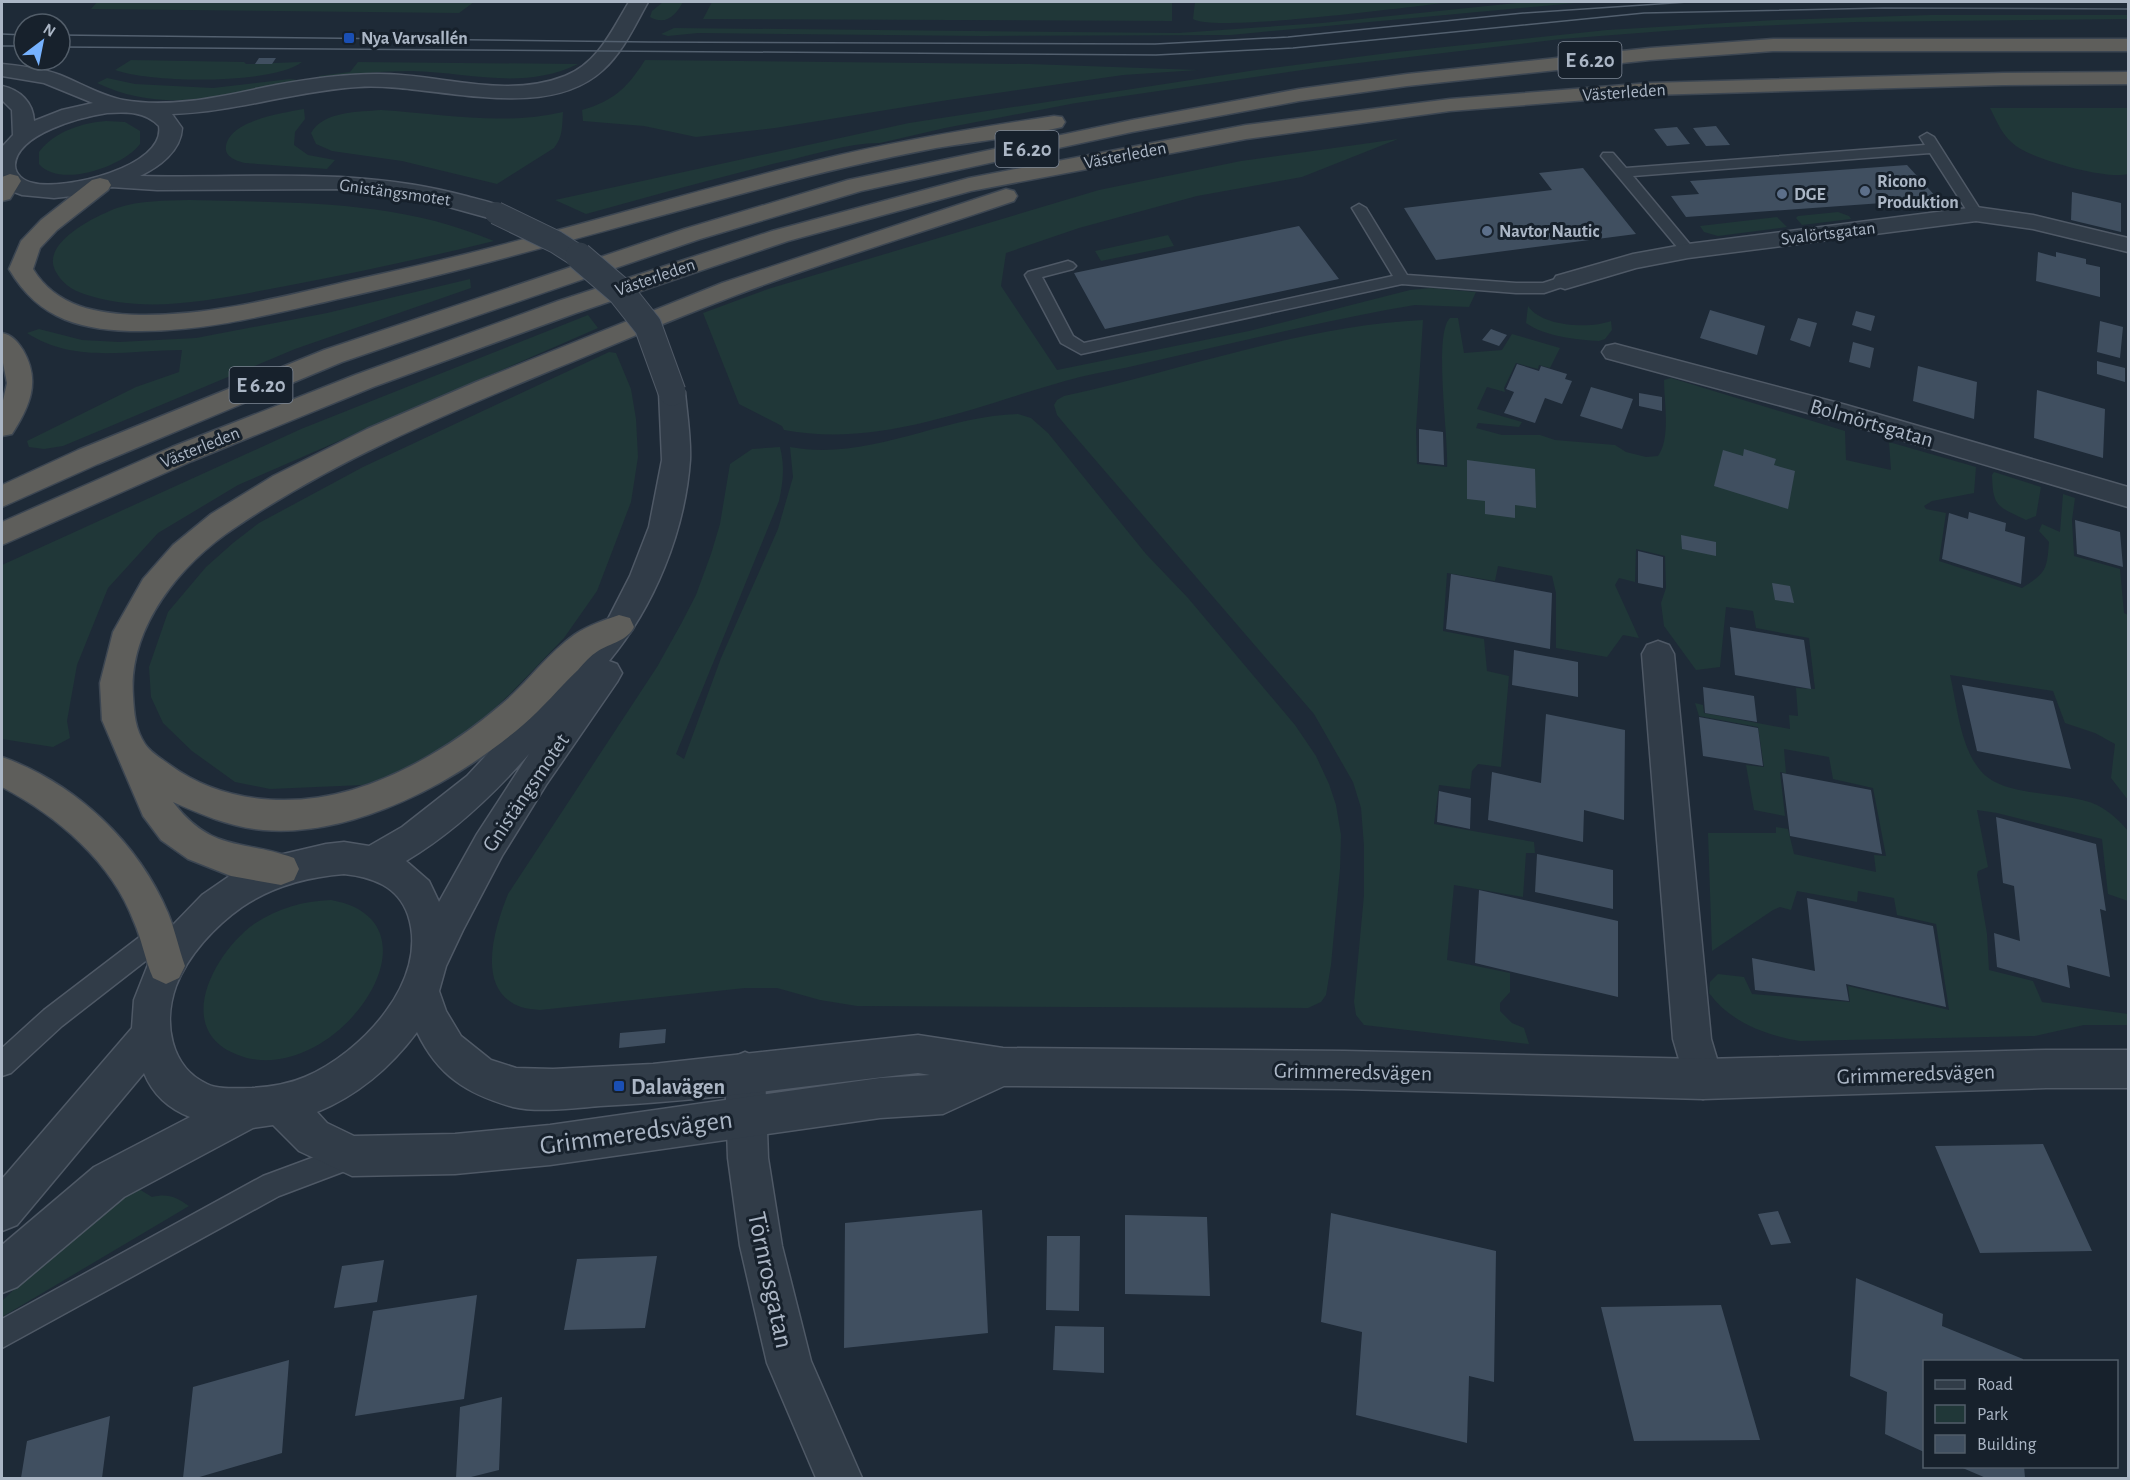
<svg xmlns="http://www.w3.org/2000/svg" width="2130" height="1480" font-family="'Alegreya Sans',sans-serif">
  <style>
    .green { fill: #203738 }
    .building { fill: #404f60 }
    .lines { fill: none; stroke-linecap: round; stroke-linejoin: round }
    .service-casing { stroke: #4f5966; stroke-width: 3 }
    .minor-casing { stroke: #4f5966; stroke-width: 3 }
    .tertiary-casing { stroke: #4f5966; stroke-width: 3 }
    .trunk-casing { stroke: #3c4652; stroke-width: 3 }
    .service { fill: #313c48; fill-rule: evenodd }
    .minor { fill: #313c48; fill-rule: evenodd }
    .tertiary { fill: #313c48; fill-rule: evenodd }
    .trunk { fill: #5e5e5b; fill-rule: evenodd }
    .tram { stroke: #53606f; stroke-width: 1.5 }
    .tertiary-bridge-far1-casing { stroke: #4f5966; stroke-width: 24; stroke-linecap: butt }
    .tertiary-bridge-casing { stroke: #4f5966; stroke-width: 29; stroke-linecap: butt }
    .tertiary-bridge-far1 { stroke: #313c48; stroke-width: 22 }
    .tertiary-bridge { stroke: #313c48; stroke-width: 27 }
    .transit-dot { fill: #1a4fb4; stroke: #17212c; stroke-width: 2 }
    .service-dot { fill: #5c6f8a; stroke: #17212c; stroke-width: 2 }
    .labels { text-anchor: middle; stroke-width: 6; stroke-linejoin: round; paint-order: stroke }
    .far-poi-label { font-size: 18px; font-weight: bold; fill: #abb6c5; stroke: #17212c; text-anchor: start }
    .far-street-label { font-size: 18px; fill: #abb6c5; stroke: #17212c }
    .shield { fill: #17212c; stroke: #7f8997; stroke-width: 1.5 }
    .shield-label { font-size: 21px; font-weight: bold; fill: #abb6c5 }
    .street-label { font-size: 22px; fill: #abb6c5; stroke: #17212c }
    .poi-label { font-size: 22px; font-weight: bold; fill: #abb6c5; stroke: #17212c; text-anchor: start }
    .near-street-label { font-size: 27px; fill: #abb6c5; stroke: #17212c }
  </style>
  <rect width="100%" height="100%" fill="#1e2a37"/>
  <!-- green -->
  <path class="green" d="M97 2H474L459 13 91 9Z
    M663 2H683C676 15 666 26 650 17L652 11Z
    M712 2H1172V21L703 19Z
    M1195 2H1453C1415 6 1214 33 1193 19Z
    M1527 2H1586L1230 35 983 36 698 33 668 36 661 34 674 28 1178 33 1322 23Z
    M1930 15H2128V19L1856 22 1704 28 1561 39 1316 68 1076 103 945 128 880 143C846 143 814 155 781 162 716 178 651 196 586 214L555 200 909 123 1256 70 1396 52 1607 30 1776 20Z
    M131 60 244 62 246 64 302 62C273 85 149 83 115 70Z
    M645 60 1030 64 1198 70 1123 75 948 100 775 128 696 137 644 126 583 121 582 110C614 101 628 87 645 60Z
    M358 62 578 64C523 91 468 72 411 71 380 71 350 74 319 79V76L350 72Z
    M107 78 135 84 213 88 290 79 297 80 291 83C225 96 161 114 97 83Z
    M1990 108H2128V174C2107 180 2035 160 2016 146 2003 137 1997 122 1990 108Z
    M304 109 305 119 295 132 294 145 308 155 335 160 327 169 245 163C237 161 224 157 226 146 230 120 283 113 304 109Z
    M381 110C443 114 502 126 563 112 562 126 563 137 554 148L497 184 402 161 332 151 316 144 311 133C323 111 359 112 381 110Z
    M106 121 125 122 140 131V144C124 166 60 189 39 164V152C55 131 82 123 106 121Z
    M1398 139 1302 177 1197 196 1079 228 1006 253 1001 286 1057 370 1249 331 1410 290 1431 288 1476 292 1469 307 1415 305 1386 310C1304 326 1223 345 1142 364 1122 369 1101 372 1080 377 984 402 885 449 784 430L782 426 739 404 703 313 768 289 1099 190 1241 161Z
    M189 200C294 203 395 199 494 241 424 258 356 273 286 286 221 298 148 316 84 294 72 290 62 283 56 272 39 243 96 216 117 208 140 200 165 201 189 200Z
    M1838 212 1849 216 1851 219 1802 225 1796 218 1798 216Z
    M1777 217 1787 227 1718 236 1704 232 1700 226Z
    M1168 235 1174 246 1101 261 1095 251Z
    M470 279 471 288 295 349 63 446 44 449 29 447 27 441 136 387 179 372 182 350C129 350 75 364 27 333L39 329 82 340 119 342 196 338 327 313Z
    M1528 306C1542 327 1590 329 1611 321L1612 330 1605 339 1599 341C1577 340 1544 336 1526 323Z
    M588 315 598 328 238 485 158 533 108 588 77 665 67 721 70 738 53 747 2 739V565L301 429Z
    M1450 318H1458L1464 353 1502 350 1512 334 1560 348 1550 368 1539 365 1538 369 1516 363 1504 388 1505 392 1487 387 1477 409 1522 422 1519 427 1478 423 1476 428 1502 435H1540L1555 440 1615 445 1626 452 1646 457 1658 456C1671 438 1664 402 1664 380L1671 378 1845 431 1846 460 1891 470 1889 442 1976 467 1974 493 1932 501 1924 506 1926 509 1946 513 1939 561 2022 588C2046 573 2047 570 2049 542L2039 531 2042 524 2060 532 2063 494 2075 498 2072 520 2074 556 2120 569 2124 613 2128 615V800L2111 778 2115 744 2095 733 2065 723 2053 691 1950 675C1957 705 1960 746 1980 770 2003 799 2065 790 2097 805 2109 811 2120 821 2128 831V901L2108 894 2102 839 1997 813 1977 810 1988 867 1978 871 1977 875 1987 934 1989 970 2033 981 2042 1002 2128 1014V1025H2084L2035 1036 1800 1041C1766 1035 1731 1023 1709 993L1710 982 1718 974 1744 977 1752 994 1850 1002 1848 986 1949 1010 1936 924 1897 915 1894 898 1858 891 1857 902 1797 891 1791 910 1780 907 1773 910 1712 951 1708 833H1776V827L1788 829 1794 854 1876 872 1874 855 1886 856 1873 788 1833 779 1829 757 1784 749 1786 773 1780 772 1785 816 1754 810 1746 765 1764 767 1758 727 1699 716 1695 703 1703 705 1704 713 1790 729 1789 715 1798 716 1796 688 1815 689 1809 638 1756 628 1753 611 1726 607 1720 667 1696 670 1664 626 1661 603 1666 588 1665 556 1636 549 1635 582 1619 578 1615 585 1639 638 1623 635 1607 657 1556 648V593L1552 576 1498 566 1495 581 1447 573 1443 631 1484 639 1487 671 1509 676 1501 767 1478 764 1472 771 1470 789 1439 785 1434 824 1534 842 1535 853H1526L1523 897 1454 885 1447 960 1510 973V992L1500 1003V1011L1512 1023 1524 1028 1529 1044 1364 1025 1356 1015 1354 1002 1364 895V846L1361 808 1353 782 1314 714 1067 427 1057 415 1054 405 1057 400 1064 396C1181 371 1304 325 1423 320L1416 429 1417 464 1447 467C1449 440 1433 334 1450 318Z
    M609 352 616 353 631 389 636 419 638 457 631 502 597 591 564 638 511 693 469 732 413 768 363 785 270 789 235 782 192 751 163 723 151 697 149 667 168 612 206 567 233 543 259 523 363 467Z
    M1018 414 1031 418 1048 433 1146 554 1188 598 1295 725 1316 756 1329 784 1336 805 1341 835 1340 869 1331 965 1326 995 1321 1002 1308 1008 857 1006 820 1000 777 988H745L540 1010C534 1009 527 1009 521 1007 474 990 495 927 508 894L657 667 681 624 696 595 711 554 720 524 730 464 752 449 780 447C785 467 783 482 779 501L676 754 684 759 721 658 778 529 793 477 790 447C868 462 941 416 1018 414Z
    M1994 472 2041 487 2036 516 2026 520C1997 506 1993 507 1992 475Z
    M331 900C454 922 332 1092 238 1055 172 1030 214 953 254 924 278 908 303 901 331 900Z
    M134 1186 152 1197C168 1193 176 1197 189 1206L2 1317V1301L54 1251Z"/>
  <!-- building -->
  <path class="building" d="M259 58H276L272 64H255Z
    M1716 126 1730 145 1706 146 1693 128Z
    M1677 127 1690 144 1667 146 1654 129Z
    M1907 165 1938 199 1686 217 1671 196 1699 194 1690 181Z
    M1583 168 1636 234 1436 260 1404 208 1552 190 1539 173Z
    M2072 192 2121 203V232L2071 220Z
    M1299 226 1339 279 1105 329 1074 273Z
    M2038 252 2056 257V252L2086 259V264L2100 267V297L2036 281Z
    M1710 310 1765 326 1757 355 1700 338Z
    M1856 311 1875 316 1871 331 1852 325Z
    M1798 318 1817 323 1810 347 1790 340Z
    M2100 321 2123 327 2120 358 2097 352Z
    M1491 329 1507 335 1499 346 1482 340Z
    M1853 342 1874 348 1870 368 1849 362Z
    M2097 361 2125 368V382L2097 374Z
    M1517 364 1539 371 1541 366 1567 374 1565 379 1572 381 1562 404 1545 398 1535 423 1504 413 1514 392 1506 389Z
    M1918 366 1977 382 1974 419 1913 401Z
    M1591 387 1633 399 1622 429 1580 416Z
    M2037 390 2105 409 2103 458 2034 438Z
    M1639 393 1662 397V411L1639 406Z
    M1419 429 1443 432 1444 465 1419 462Z
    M1744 449 1776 459 1774 465 1795 471 1788 509 1714 486 1723 450 1743 456Z
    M1467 460 1535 469 1536 508 1515 505V518L1485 514V501L1467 499Z
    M1969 512 2006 523 2005 531 2025 537 2021 584 1942 559 1949 513 1968 519Z
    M2075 520 2120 532 2123 567 2077 554Z
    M1681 535 1716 542V556L1682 549Z
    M1638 551 1663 557V588L1638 583Z
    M1451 574 1552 593 1550 649 1446 629Z
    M1772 583 1790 586 1794 603 1775 600Z
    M1730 627 1804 640 1811 689 1735 675Z
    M1514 650 1578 662V697L1512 685Z
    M1962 685 2053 701 2071 769 1977 751Z
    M1703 687 1754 696 1757 722 1705 713Z
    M1546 714 1625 730 1624 820 1584 810 1583 842 1488 820 1492 772 1541 783Z
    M1699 717 1758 728 1763 766 1703 756Z
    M1782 773 1871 790 1882 854 1790 836Z
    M1439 791 1471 798 1470 829 1437 822Z
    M1996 817 2096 844 2106 911 2100 909 2110 977 2067 965 2070 988 1997 967 1994 933 2020 941 2014 886 2003 883Z
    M1537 854 1613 870V909L1535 892Z
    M1479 890 1618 921V997L1475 963Z
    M1807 898 1933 926 1946 1007 1846 984 1849 1001 1755 990 1752 958 1815 971Z
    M666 1029 665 1043 619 1048 620 1033Z
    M2043 1144 2092 1251 1980 1253 1935 1146Z
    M982 1210 988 1333 844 1348 845 1223Z
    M1778 1211 1791 1243 1771 1245 1758 1214Z
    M1331 1213 1496 1251 1494 1382 1469 1376 1467 1443 1356 1415 1362 1332 1321 1322Z
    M1125 1215 1207 1217 1210 1296 1125 1294Z
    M1047 1236H1080L1079 1311 1046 1310Z
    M657 1256 645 1328 564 1330 577 1259Z
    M384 1260 377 1302 334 1308 342 1266Z
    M1856 1278 1943 1314 1942 1326 2023 1359V1362H1924V1452L1885 1434 1887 1392 1850 1376Z
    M477 1295 464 1399 355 1416 373 1311Z
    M1721 1305 1760 1440 1634 1441 1601 1307Z
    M1055 1326 1104 1327V1373L1053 1370Z
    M289 1360 282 1453 196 1478H183L193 1387Z
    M502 1397 499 1470 467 1478H456L460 1407Z
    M110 1416 102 1478H21L27 1441Z
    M1958 1466H2024L2025 1478H1986Z"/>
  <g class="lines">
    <!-- service casing -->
    <g class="service-casing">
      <path id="service" d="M1927 133 1934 137 1983 214 1981 217H1971L1930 153 1633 176 1693 248 1696 251 1693 254H1683L1601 156 1603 153H1613L1626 168 1925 145 1920 137Z
        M1359 204 1366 208 1407 275 1516 283H1543L1565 276 1573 281 1571 284 1544 293H1516L1402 284 1081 354 1061 343 1025 275 1028 272 1068 261 1073 263 1076 266 1073 269 1042 277 1073 336 1084 343 1393 276 1352 208Z
        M158 926 166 929 170 937 166 945 62 1026 11 1073 2 1076V1048L44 1010 150 929Z
        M352 1143 361 1147 365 1156 361 1165 279 1196 2 1348V1319L263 1176Z"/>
    </g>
    <!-- minor casing -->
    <g class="minor-casing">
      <path id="minor" d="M1976 207 2033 215 2128 238V252L2033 229 1976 221 1688 258 1636 268 1565 289 1556 286 1553 281 1556 276 1633 254 1688 244Z
        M1615 344 1846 405 2128 487V507L1841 422 1606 358 1602 352 1606 346Z
        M1658 641 1669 645 1674 654 1711 1039 1723 1079 1717 1093 1703 1099 1689 1093 1673 1039 1642 654 1647 645Z
        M745 1052 759 1058 765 1072 768 1158 782 1246 811 1361 862 1478H816L767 1363 740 1246 728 1158 725 1072 731 1058Z"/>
    </g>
    <!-- tertiary casing -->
    <g class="tertiary-casing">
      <path id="tertiary" d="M629 2H648C635 25 623 52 603 70 543 125 430 82 358 87 295 91 235 112 172 114L182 128C181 151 159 167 140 176 253 179 355 166 466 196 478 200 500 202 508 213L504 218 496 220 420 199 340 189 157 190 111 187 82 195 54 198 22 195 4 188 2 184V147L13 135 12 110 2 100V86C20 90 33 102 34 121L62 110 93 103 44 83 2 76V64C20 66 42 68 60 75 80 83 102 96 123 100 174 109 227 95 276 85 309 79 342 74 376 74 438 73 504 100 565 76 598 63 612 30 629 2ZM107 113C126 112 145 111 159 126 166 167 63 191 33 183 24 181 15 175 15 165 17 133 82 117 107 113Z
        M672 383 681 386 685 392C687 414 691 438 690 460 685 532 654 607 609 661L617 664 622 673 617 682 546 785 502 856 463 930 446 966 439 991 446 1011 461 1036 491 1060 516 1068 553 1069 653 1064 918 1035 1003 1048 1344 1051 1703 1059 2046 1050H2128V1088H2046L1703 1099 1344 1089 1004 1086 943 1114 880 1118 550 1165 455 1174 352 1176 299 1151 273 1125 253 1128 124 1197 17 1287 2 1293V1245L94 1167 190 1117C169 1109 153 1095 144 1073L17 1225 2 1231V1179L132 1028 134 1000 149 962 172 926 202 895 231 875 275 856 326 844 344 842 369 846 402 827 467 776 532 706 608 619 630 576 649 527 662 460 659 392 663 386ZM529 754 477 834 439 902 429 881 406 861C453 833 493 795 529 754ZM344 874C372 877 398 886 408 915 430 981 361 1053 305 1077 289 1084 269 1087 252 1088 239 1088 219 1090 207 1084 170 1067 163 1022 176 986 188 955 215 926 242 907 273 886 307 877 344 874ZM417 1032C438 1076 467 1094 513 1107 538 1113 575 1108 600 1106 706 1101 812 1085 918 1073L930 1075 880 1078 550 1125 455 1134 354 1136 327 1123 317 1112C358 1095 390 1068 417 1032Z"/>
    </g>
    <!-- trunk casing -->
    <g class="trunk-casing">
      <path id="trunk" d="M1773 39H2128V51H1773L1650 60 1407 86 1299 101 1132 132 861 191 700 239 342 362 98 464 2 507V485L78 450 324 350 684 229 848 180 1132 120 1299 89 1407 74 1650 48Z
        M2128 72V84L2003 85 1650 95 1450 111 1246 139 971 191 788 241 576 313 373 387 192 461 2 545V522L172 447 355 375 558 301 772 231 969 178 1246 125 1450 99 1650 83 2003 73Z
        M1054 116 1062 117 1065 122 1062 127C1021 137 978 141 936 148 873 160 810 175 748 192 613 228 479 267 342 298 276 313 209 331 141 331 84 331 39 321 9 269L21 241 41 220 92 180 100 178 108 180 111 185 108 190 57 230 40 248 33 269C56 307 98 314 140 315 221 316 302 291 381 274 528 242 672 196 819 160 896 141 975 128 1054 116Z
        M10 174 18 176 21 181 10 199 2 201V177Z
        M1006 189 1014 191 1017 196 1014 201C923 232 829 260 739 294 675 318 611 346 547 372 441 416 332 462 236 527 181 563 128 627 133 696 134 713 135 729 145 744 150 752 162 759 170 765 222 803 291 808 352 790 406 774 459 741 502 704 527 683 547 654 574 635 587 626 604 620 619 615L630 618 634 627C627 641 611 643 598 651 590 656 584 663 578 670 559 688 543 708 523 725 458 781 353 838 263 830 231 827 202 815 173 802 212 853 242 839 294 858L299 869 294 880 281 885 231 876 188 859 161 840 143 816 102 720 100 683 113 632 143 579 173 545 211 514 273 476 367 429 476 382 722 283Z
        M2 333C12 335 17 341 23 350 41 381 30 406 12 434L2 436V405L7 383 2 358Z
        M2 757C75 783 138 842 168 913 175 930 179 949 185 966L179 978 166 984 153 978C145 960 142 940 134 922 112 862 57 816 2 787Z"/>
    </g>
    <!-- service -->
    <use href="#service" class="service"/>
    <!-- minor -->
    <use href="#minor" class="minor"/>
    <!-- tertiary -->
    <use href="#tertiary" class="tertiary"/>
    <!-- trunk -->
    <use href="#trunk" class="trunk"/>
    <!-- tram -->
    <path class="tram" d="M2 34 24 35
      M60 35 649 42 1155 44 1288 37 1523 13 1688 2
      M2 46H24
      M60 47 1156 55 1293 48 1644 13 1884 8 2128 9"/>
    <!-- tertiary-bridge-far1 casing -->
    <g class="tertiary-bridge-far1-casing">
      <path id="tertiary-bridge-far1" d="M496 213 556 242 581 258"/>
    </g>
    <!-- tertiary-bridge casing -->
    <g class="tertiary-bridge-casing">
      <path id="tertiary-bridge" d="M579 256 621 292 648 326 672 392"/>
    </g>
    <!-- tertiary-bridge-far1 -->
    <use href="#tertiary-bridge-far1" class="tertiary-bridge-far1"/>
    <!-- tertiary-bridge -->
    <use href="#tertiary-bridge" class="tertiary-bridge"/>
  </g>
  <!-- markers -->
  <g class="transit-dot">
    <rect x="343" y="32" width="12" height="12" rx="3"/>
    <rect x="613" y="1080" width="12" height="12" rx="3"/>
  </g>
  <g class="service-dot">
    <circle cx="1865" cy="191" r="6"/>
    <circle cx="1782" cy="194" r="6"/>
    <circle cx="1487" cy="231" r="6"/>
  </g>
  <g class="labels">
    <!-- far-poi labels -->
    <g class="far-poi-label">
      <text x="361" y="44">Nya Varvsallén</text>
      <text x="1877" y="187">Ricono<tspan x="1877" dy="21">Produktion</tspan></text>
      <text x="1794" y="200">DGE</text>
      <text x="1499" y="237">Navtor Nautic</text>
    </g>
    <!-- far-street labels -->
    <g class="far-street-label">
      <text transform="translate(1624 92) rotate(-4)" y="6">Västerleden</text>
      <text transform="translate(1125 155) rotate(-11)" y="6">Västerleden</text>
      <text transform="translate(395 192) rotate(8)" y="6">Gnistängsmotet</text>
      <text transform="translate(1828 233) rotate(-7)" y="6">Svalörtsgatan</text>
      <text transform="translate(655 277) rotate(-19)" y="6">Västerleden</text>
      <text transform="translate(200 447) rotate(-22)" y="6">Västerleden</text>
    </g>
    <!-- shield labels -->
    <g class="shield">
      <rect x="1558.5" y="42" width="63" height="36" rx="4.5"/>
      <rect x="995.5" y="131" width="63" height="36" rx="4.5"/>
      <rect x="229.5" y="367" width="63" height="36" rx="4.5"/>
    </g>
    <g class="shield-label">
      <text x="1590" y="67">E 6.20</text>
      <text x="1027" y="156">E 6.20</text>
      <text x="261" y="392">E 6.20</text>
    </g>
    <!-- street labels -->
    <g class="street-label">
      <text transform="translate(1872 422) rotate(16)" y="8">Bolmörtsgatan</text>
      <text transform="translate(525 792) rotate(-56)" y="8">Gnistängsmotet</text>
      <text transform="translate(1353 1071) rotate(1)" y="8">Grimmeredsvägen</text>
      <text transform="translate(1916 1073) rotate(-2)" y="8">Grimmeredsvägen</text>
    </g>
    <!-- poi labels -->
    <g class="poi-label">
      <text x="631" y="1094">Dalavägen</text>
    </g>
    <!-- near-street labels -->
    <g class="near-street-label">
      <text transform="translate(636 1132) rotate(-8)" y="9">Grimmeredsvägen</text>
      <text transform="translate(771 1280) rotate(78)" y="9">Törnrosgatan</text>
    </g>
  </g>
  <!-- border -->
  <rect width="2130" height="1480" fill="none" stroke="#abb6c5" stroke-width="6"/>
  <!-- legend -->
  <rect x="1923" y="1360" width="195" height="108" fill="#17212c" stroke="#525d69" stroke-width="1.5"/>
  <rect x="1935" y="1380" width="30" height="9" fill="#313c48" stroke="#525d69" stroke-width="1.5"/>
  <text x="1977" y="1390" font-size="18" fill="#abb6c5">Road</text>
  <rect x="1935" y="1405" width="30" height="18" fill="#203738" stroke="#525d69" stroke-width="1.5"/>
  <text x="1977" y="1420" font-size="18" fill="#abb6c5">Park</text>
  <rect x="1935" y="1435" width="30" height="18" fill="#404f60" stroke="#525d69" stroke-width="1.5"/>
  <text x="1977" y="1450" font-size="18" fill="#abb6c5">Building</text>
  <!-- north arrow -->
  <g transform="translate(42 42) rotate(32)"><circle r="28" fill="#17212c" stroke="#525d69" stroke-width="1.5"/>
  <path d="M0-4.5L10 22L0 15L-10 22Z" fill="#76b2ff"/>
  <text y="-9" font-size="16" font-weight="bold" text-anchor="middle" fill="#abb6c5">N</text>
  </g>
</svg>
